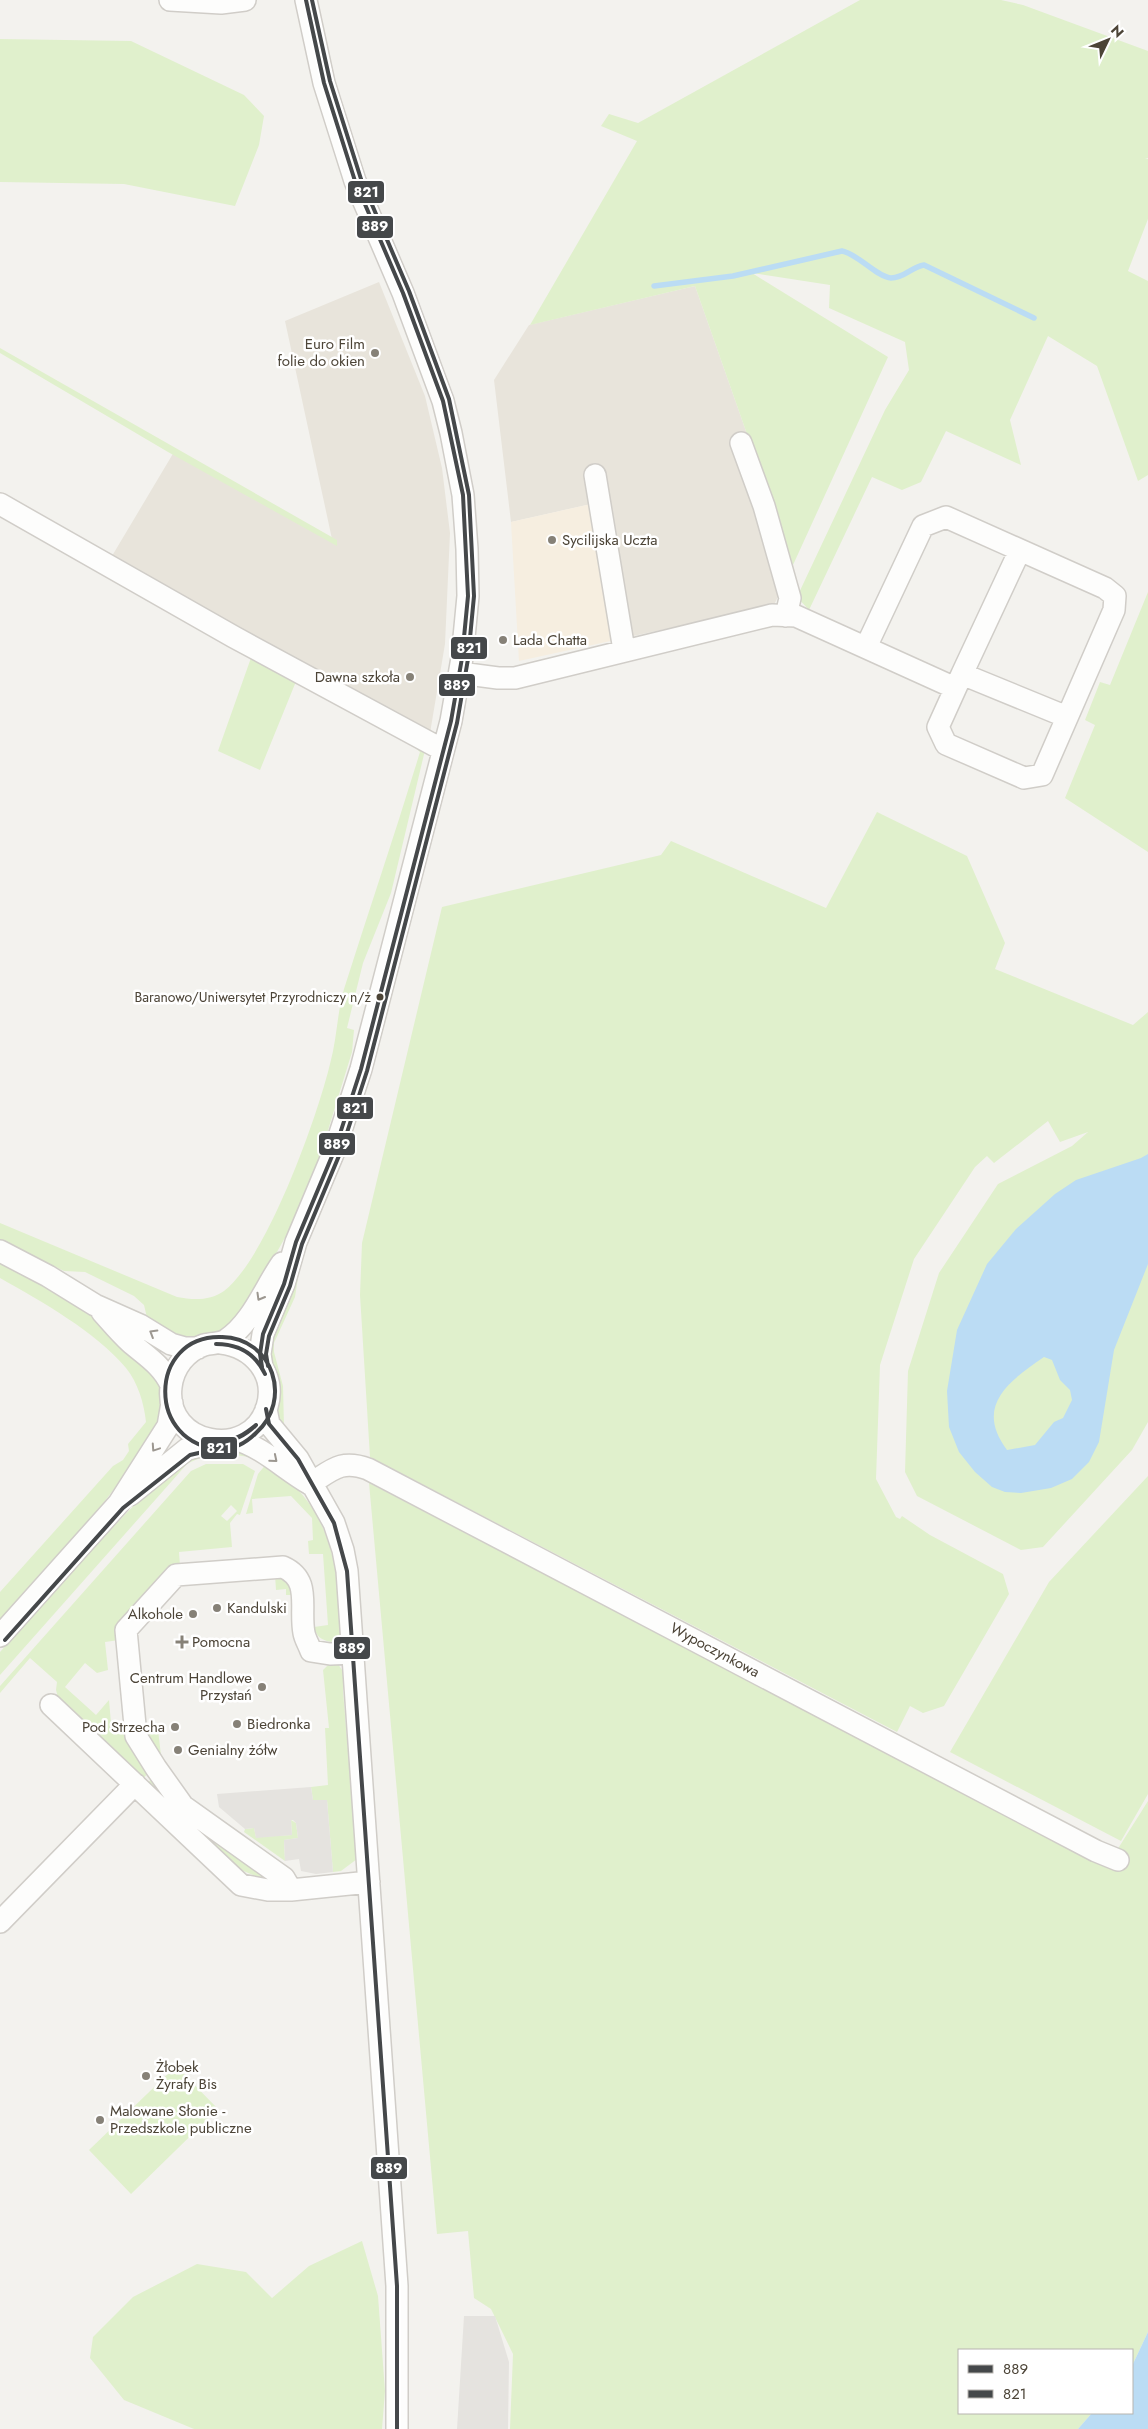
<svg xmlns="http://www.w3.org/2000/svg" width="1148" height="2429" font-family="Jost,sans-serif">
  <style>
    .residential { fill: #e8e4db }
    .commercial { fill: #f6eee0 }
    .green { fill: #e0f0cc; fill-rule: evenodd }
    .parking { fill: #e5e3df }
    .water { fill: #bbdcf4; fill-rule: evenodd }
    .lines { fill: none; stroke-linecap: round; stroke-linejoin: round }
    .stream { stroke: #bbdcf4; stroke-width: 5.5 }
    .minor-casing { stroke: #d0cdc8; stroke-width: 24 }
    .minor { stroke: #fdfdfc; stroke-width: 21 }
    .bus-1-casing { stroke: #fff; stroke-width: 8 }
    .bus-2-casing { stroke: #fff; stroke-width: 8 }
    .bus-1 { stroke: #45484a; stroke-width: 4 }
    .bus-2 { stroke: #45484a; stroke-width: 4 }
    .oneway { stroke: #9c9790 }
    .poi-dot { fill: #868177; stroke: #fff; stroke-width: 2 }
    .bus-dot { fill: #4c4437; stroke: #fff; stroke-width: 2 }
    .labels { text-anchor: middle; stroke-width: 5; stroke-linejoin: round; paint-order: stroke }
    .bus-label { font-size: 14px; fill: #4c4437; stroke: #fff; text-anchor: end }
    .poi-label { font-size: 15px; fill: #4c4437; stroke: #fff; text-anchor: start }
    .street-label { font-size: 15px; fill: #4c4437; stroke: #fff }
    .line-badge { stroke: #fff; stroke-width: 2 }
    .badge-label { font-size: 14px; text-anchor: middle; font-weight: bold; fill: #fff }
  </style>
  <rect width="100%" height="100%" fill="#f3f2ee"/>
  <!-- residential -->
  <path class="residential" d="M379 282 425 396 442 468 450 533 445 644 430 733 112 556 174 452 332 539 285 321Z
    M695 286 793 565 774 605 615 640 591 504 511 522 494 380 529 325Z"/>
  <!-- commercial -->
  <path class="commercial" d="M591 504 615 640 519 661 511 522Z"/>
  <!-- green -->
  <path class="green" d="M860 0H1001L1023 5 1148 51V158H1145L1148 159V219L1128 271 1148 281V475L1138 481 1097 366 1048 336 1010 420 1021 465 946 431 921 482 902 490 872 477 809 610 797 597 885 410 909 370 905 342 829 308 830 285 752 273 888 357 793 565 695 286 530 325 637 141 601 126 609 114 638 123Z
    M0 39 131 41 244 95 264 116 259 145 235 206 124 184 0 182Z
    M0 348 337 540V546L168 452 0 353Z
    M1148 592V852L1065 798 1095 725 1085 720 1100 682 1110 685Z
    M252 655 297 679 260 770 218 751Z
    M399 734 426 746 391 893 363 963 347 1028 354 1030 352 1052 321 1153 291 1227 241 1316C228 1331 201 1345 181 1338 170 1335 159 1327 148 1322L144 1305 134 1296 85 1272 64 1271 0 1240V1223L177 1297C193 1300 210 1301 224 1291 267 1258 317 1118 330 1064 337 1039 337 1013 344 989 369 910 396 831 420 752Z
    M877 812 967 856 1005 943 995 969 1133 1025 1148 1012V1422L1132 1450 1043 1547 1021 1550 917 1496 905 1472 908 1371 939 1273 998 1184 1072 1146 1088 1132 1060 1142 1048 1121 994 1163 987 1156 975 1167 914 1259 880 1365 876 1479 896 1517 900 1519 902 1516 930 1535 1003 1574 1009 1594 944 1706 923 1713 910 1706 897 1732 370 1457 360 1295 362 1243 442 907 661 855 671 841 826 908Z
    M0 1262 55 1290 97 1320 160 1381 163 1413 151 1441 91 1519 0 1620V1592L113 1466 123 1460 129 1451 128 1444 146 1422C144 1403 138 1383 126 1368 96 1332 41 1301 0 1278Z
    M300 1265 295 1297 274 1343V1352L283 1386 284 1427 280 1423 277 1413 268 1343Z
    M237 1448 252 1458C231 1453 206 1453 187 1464L0 1675V1652L107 1533 151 1488 198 1452Z
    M267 1463C277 1472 289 1480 299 1491 335 1530 339 1583 341 1634L331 1642C321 1640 316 1636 314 1627L328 1625 323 1554H309L308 1541 313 1540 312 1518 291 1496 252 1499 253 1513 246 1514 258 1474Z
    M206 1464H243L255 1471 240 1515 237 1514 230 1523 232 1547 179 1552 180 1566 119 1640 105 1642 108 1670 97 1673 85 1663 65 1687 96 1715 109 1700 111 1723 126 1722 148 1773 142 1780 59 1701 56 1690 57 1682 30 1658 0 1693V1686L191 1471ZM231 1505 237 1511 227 1521 221 1516Z
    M1148 1476V1794L1121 1841 950 1752 1049 1582Z
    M369 1483 1107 1866 1148 1801V2332L1132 2366V2350H959V2413H1092L1078 2429H510L513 2354 491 2309 474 2298 468 2231 437 2234Z
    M275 1575 286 1578 293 1595H286V1589L276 1590Z
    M329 1664H338L346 1676 343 1691 357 1859 341 1871 333 1872 327 1800H313L311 1787 328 1785 325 1728H329L323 1670Z
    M158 1730 161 1755 144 1731Z
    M153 1778 267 1878 265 1880 234 1867 146 1784Z
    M291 1820 296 1823 298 1838 284 1840 285 1861 244 1832 245 1829 254 1828 256 1837 292 1835Z
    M176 2066 218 2109 131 2194 89 2150Z
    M362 2241 378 2296 385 2391 382 2429H194L124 2400 90 2358 93 2337 133 2297 197 2264 246 2272 272 2298 309 2266Z"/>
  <!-- parking -->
  <path class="parking" d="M311 1787 313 1800H327L333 1872 316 1874 301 1871 299 1859 285 1861 284 1840 298 1838 296 1823 293 1820H291L292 1835 256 1838 254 1828 245 1829 219 1807 217 1794Z
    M464 2316H495L509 2362 508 2429H457Z"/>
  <!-- water -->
  <path class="water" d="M1148 1154V1264L1114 1350 1099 1442 1089 1462 1072 1479 1051 1488 1021 1493 1005 1492 992 1487 975 1472 959 1452 949 1427 947 1391 957 1330 987 1264 1016 1229 1055 1194 1076 1180 1141 1158ZM1044 1357 1052 1360 1060 1380 1070 1390 1072 1400 1063 1418 1054 1422 1035 1445 1007 1450C974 1406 1009 1381 1044 1357Z
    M1148 2332V2429H1078L1092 2413H1132V2366Z"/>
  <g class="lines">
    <!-- stream -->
    <path class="stream" d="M654 286 733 276 842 251C858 254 877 277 891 278 905 278 911 267 924 265L1034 318"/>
    <!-- minor casing -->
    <g class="minor-casing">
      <path id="minor" d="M170 0 221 3 245 0
        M741 443 764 506 790 598 786 616
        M595 475 624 650
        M0 504 234 637 443 750
        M1020 550 962 674 1067 717
        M866 647 923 526 946 517 1105 588 1115 596 1114 610 1042 775 1024 778 946 744 938 727 962 674
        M460 673 498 678H515L772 615 796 616 955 688
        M0 1251 48 1276 95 1305 140 1325 171 1344 185 1348H198
        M102 1312C111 1322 120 1333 130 1342 146 1356 162 1365 171 1385
        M221 1343C253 1347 277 1374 267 1407 250 1462 164 1445 171 1387 173 1368 186 1351 204 1345 212 1343 219 1344 226 1340 252 1323 265 1287 282 1263
        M262 1367 260 1354 263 1334 284 1284 296 1242 335 1149 361 1069 451 721 462 658 468 596 467 549 463 495 451 433 443 401 403 293 355 181 324 83 306 0
        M266 1409 269 1424 298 1459 334 1523 343 1550 347 1571 397 2286V2429
        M235 1439C264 1448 284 1469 310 1484
        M310 1484C332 1470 341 1459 368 1469L1096 1851 1118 1860
        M130 1495 187 1449 217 1442
        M0 1636 119 1503 168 1426 172 1403
        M51 1705 241 1885 268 1890H291L369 1882
        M291 1890 284 1878 183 1806 156 1768 136 1736 126 1630 176 1575 283 1567C312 1580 299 1607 304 1633 305 1639 309 1645 311 1651L330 1654 354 1653
        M0 1922 135 1784"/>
    </g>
    <!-- minor -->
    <use href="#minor" class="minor"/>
    <!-- bus-1 casing -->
    <g class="bus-1-casing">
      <path id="bus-1" d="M216 1344C239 1344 255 1353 265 1374
        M262 1367 260 1354 263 1334 284 1284 296 1242 335 1149 361 1069 451 721 462 658 468 596 463 495 443 401 403 293 355 181 324 83 306 0
        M266 1409 269 1424 298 1459 334 1523 347 1571 397 2286V2429
        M219 1441C234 1442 246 1435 256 1425
        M219 1441C235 1441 245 1434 256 1425"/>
    </g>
    <!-- bus-2 casing -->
    <g class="bus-2-casing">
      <path id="bus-2" d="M221 1337C148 1335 145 1446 222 1449 236 1449 247 1442 256 1433 293 1400 273 1338 222 1337
        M268 1366 266 1354 269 1336 290 1286 302 1244 341 1151 367 1071 457 723 468 659 474 596 469 495 449 399 409 291 361 179 330 81 312 0
        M5 1640 123 1508 190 1455 220 1448"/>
    </g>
    <!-- bus-1 -->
    <use href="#bus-1" class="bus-1"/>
    <!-- bus-2 -->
    <use href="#bus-2" class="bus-2"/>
  </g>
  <!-- one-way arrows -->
  <defs><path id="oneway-chevron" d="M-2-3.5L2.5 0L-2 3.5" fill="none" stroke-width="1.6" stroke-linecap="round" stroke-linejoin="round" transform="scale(1.25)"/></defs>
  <g class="oneway">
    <use href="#oneway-chevron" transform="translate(260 1297) rotate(120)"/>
    <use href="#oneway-chevron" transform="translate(153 1333) rotate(-149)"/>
    <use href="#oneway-chevron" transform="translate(155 1448) rotate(124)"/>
    <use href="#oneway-chevron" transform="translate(274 1459) rotate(40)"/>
  </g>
  <!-- markers -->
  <g class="poi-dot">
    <circle cx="375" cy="353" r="5"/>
    <circle cx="552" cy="540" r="5"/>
    <circle cx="503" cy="640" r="5"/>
    <circle cx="410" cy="677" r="5"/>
    <circle cx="217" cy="1608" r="5"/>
    <circle cx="193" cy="1614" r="5"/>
    <path d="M179.5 1634.5h5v5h5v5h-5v5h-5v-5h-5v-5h5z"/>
    <circle cx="262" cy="1687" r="5"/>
    <circle cx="237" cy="1724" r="5"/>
    <circle cx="175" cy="1727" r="5"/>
    <circle cx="178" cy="1750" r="5"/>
    <circle cx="146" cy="2076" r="5"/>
    <circle cx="100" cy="2120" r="5"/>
  </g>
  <circle class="bus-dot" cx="380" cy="997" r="4.5"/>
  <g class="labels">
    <!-- bus labels -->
    <g class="bus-label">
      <text x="371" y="1002">Baranowo/Uniwersytet Przyrodniczy n/ż</text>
    </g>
    <!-- poi labels -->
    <g class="poi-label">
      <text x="365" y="349" text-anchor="end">Euro Film<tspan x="365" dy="17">folie do okien</tspan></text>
      <text x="562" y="545">Sycilijska Uczta</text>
      <text x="513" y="645">Lada Chatta</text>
      <text x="400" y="682" text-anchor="end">Dawna szkoła</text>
      <text x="227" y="1613">Kandulski</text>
      <text x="183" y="1619" text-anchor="end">Alkohole</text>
      <text x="192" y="1647">Pomocna</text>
      <text x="252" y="1683" text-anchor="end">Centrum Handlowe<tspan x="252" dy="17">Przystań</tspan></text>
      <text x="247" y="1729">Biedronka</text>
      <text x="165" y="1732" text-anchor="end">Pod Strzecha</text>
      <text x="188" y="1755">Genialny żółw</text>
      <text x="156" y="2072">Żłobek<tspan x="156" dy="17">Żyrafy Bis</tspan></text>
      <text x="110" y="2116">Malowane Słonie -<tspan x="110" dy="17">Przedszkole publiczne</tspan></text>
    </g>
    <!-- street labels -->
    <g class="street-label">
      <text transform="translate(715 1650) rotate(28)" y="5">Wypoczynkowa</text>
    </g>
  </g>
  <g class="line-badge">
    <rect x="347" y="180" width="38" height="24" rx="5" fill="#45484a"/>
    <rect x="356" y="215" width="38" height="24" rx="5" fill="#45484a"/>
    <rect x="450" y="636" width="38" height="24" rx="5" fill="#45484a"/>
    <rect x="438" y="673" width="38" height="24" rx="5" fill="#45484a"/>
    <rect x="336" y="1096" width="38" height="24" rx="5" fill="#45484a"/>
    <rect x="318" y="1132" width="38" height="24" rx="5" fill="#45484a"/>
    <rect x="200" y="1436" width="38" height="24" rx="5" fill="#45484a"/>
    <rect x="333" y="1636" width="38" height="24" rx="5" fill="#45484a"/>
    <rect x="370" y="2156" width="38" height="24" rx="5" fill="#45484a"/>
  </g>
  <g class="badge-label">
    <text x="366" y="197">821</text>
    <text x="375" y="231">889</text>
    <text x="469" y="653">821</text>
    <text x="457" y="690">889</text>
    <text x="355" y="1113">821</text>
    <text x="337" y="1149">889</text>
    <text x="219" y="1453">821</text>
    <text x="352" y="1653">889</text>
    <text x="389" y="2173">889</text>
  </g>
  <!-- legend -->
  <rect x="958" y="2349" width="175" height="65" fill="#ffffff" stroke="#b7b4af"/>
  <rect x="968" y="2365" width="25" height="8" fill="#45484a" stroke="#b7b4af"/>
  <text x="1003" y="2374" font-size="15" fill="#4c4437">889</text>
  <rect x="968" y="2390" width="25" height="8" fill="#45484a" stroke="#b7b4af"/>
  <text x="1003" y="2399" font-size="15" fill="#4c4437">821</text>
  <!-- north arrow -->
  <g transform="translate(1108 40) rotate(47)" stroke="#ffffff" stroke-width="4" paint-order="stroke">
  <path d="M0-4L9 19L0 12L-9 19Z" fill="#4c4437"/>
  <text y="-8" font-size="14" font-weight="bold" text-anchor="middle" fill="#4c4437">N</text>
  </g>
</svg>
